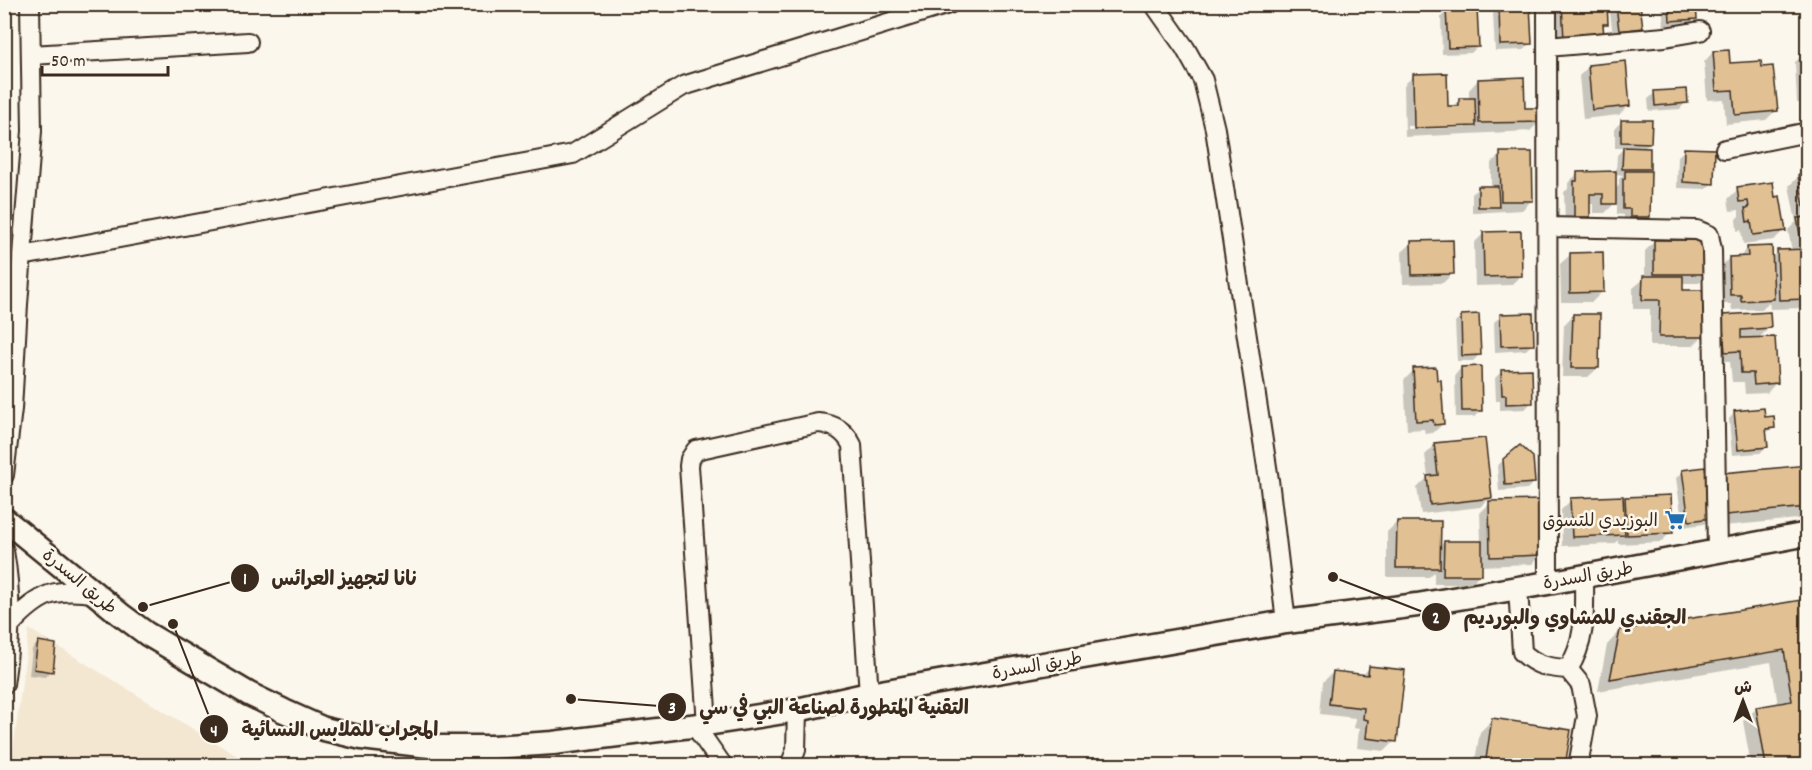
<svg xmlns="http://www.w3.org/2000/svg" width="1812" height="770" font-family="Dekko,'Playpen Sans Arabic',sans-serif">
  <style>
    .built { fill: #f3e7d2 }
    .shadow { fill: #0003; fill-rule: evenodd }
    .building { fill: #e1c194; stroke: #3b2a1e; stroke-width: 1.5 }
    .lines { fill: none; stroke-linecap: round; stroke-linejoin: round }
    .minor-casing { stroke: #3b2a1e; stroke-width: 22 }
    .major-casing { stroke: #3b2a1e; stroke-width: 27 }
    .minor { stroke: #fbf7ec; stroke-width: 18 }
    .major { stroke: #fbf7ec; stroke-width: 22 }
    .labels { text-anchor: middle; stroke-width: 5; stroke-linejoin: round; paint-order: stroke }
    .poi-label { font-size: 18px; fill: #3b2a1e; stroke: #fbf7ec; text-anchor: end }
    .street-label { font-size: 18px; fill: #3b2a1e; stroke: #fbf7ec }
    .leader { fill: none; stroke: #3b2a1e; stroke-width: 2 }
    .callout-dot { fill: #3b2a1e; stroke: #fbf7ec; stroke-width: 2 }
    .mark-label { font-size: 18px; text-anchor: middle; font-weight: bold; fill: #fff }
    .callout-label { font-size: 20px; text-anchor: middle; font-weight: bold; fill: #3b2a1e; stroke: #fbf7ec; stroke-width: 5; stroke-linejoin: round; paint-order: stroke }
  </style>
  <rect width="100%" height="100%" fill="#fbf7ec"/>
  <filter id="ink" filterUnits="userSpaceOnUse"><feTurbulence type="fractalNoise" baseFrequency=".0167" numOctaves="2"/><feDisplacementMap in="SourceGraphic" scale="12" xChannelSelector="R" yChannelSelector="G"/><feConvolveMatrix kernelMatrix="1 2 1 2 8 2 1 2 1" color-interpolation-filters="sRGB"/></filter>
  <g filter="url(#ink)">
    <!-- built -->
    <path class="built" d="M29 629 252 765 11 766Z"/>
    <!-- shadow -->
    <path class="shadow" d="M1552 4H1605L1607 23 1602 28 1555 49Z
      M1609 4H1639L1641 27 1635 34 1613 36Z
      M1662 4H1694L1696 18 1689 25 1664 27Z
      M1500 8 1530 44 1524 50 1495 51 1493 14Z
      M1447 11 1478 46 1471 53 1442 54 1441 17Z
      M1713 52 1776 110 1766 120 1726 124 1724 99 1707 100 1704 62Z
      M1808 55V103H1797L1795 62 1802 56Z
      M1588 67 1629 105 1619 115 1583 119 1579 76Z
      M1413 76 1446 108H1451L1459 100H1469V90L1478 80 1540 121 1530 131 1405 137 1404 85ZM1466 125V128L1407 129V126Z
      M1655 93 1686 102 1680 109 1649 111 1648 99Z
      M1622 121 1650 142 1643 149 1648 169 1645 172 1648 217 1642 223H1624V215L1617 214V201L1605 213H1594V204H1589V217L1579 226H1565L1564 192 1568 189V183L1578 173H1616L1617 155 1624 148H1615V128ZM1615 174 1623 175 1619 179V185L1615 190Z
      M1685 150 1712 183 1706 189 1677 188 1678 156Z
      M1501 154 1532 200 1522 210 1472 213V194L1478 188H1491V163Z
      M1808 174V247L1796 249V251H1808V302L1801 308 1770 309 1769 302 1763 309 1732 310 1731 304H1721L1720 268 1729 258H1739L1748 248 1771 258 1778 252 1792 251 1788 230 1796 222 1789 186 1799 176Z
      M1738 189 1784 230 1774 240 1743 244 1741 230 1737 231 1736 219 1739 216V210L1730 211 1728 199Z
      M1484 233 1520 276 1511 285 1475 286 1474 243Z
      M1655 241 1709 273 1699 283H1682V291L1703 336 1693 346H1650V309H1633V288L1645 278V251Z
      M1412 243 1453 273 1443 283 1403 284 1402 252Z
      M1570 255 1602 292 1592 302H1561L1560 264Z
      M1573 315 1598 368 1588 377H1562L1564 325Z
      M1461 316 1480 354 1473 361H1457L1455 322Z
      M1501 316 1532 344 1526 350 1495 352 1494 322Z
      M1723 316 1770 327 1758 339 1776 383 1767 393 1745 394 1744 382H1732L1730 361H1715L1713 326Z
      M1461 368 1481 410 1474 417H1456L1455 375Z
      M1414 370 1443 424 1433 433 1425 434 1424 429 1407 430 1404 380Z
      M1502 371 1531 403 1525 409 1500 410V401H1496L1495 378Z
      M1735 412 1764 419 1773 428 1765 434 1767 446 1760 453 1732 455 1729 419Z
      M1435 445 1490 498 1480 507 1421 514 1417 488 1428 477 1425 455Z
      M1504 460 1533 483 1527 489 1499 491 1497 466Z
      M1808 466V518L1713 527 1712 516 1704 524 1683 527 1676 478 1683 472 1707 490Z
      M1626 498 1671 532 1661 542 1618 544V540L1614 544 1562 546 1561 510 1571 500 1622 502Z
      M1490 503 1542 555 1532 564 1480 566V574L1471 584H1434V572L1429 577H1387V532L1397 522 1439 547 1444 542H1481L1480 513Z
      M1808 601V766H1751L1743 721 1757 708 1778 705 1771 662 1598 691 1607 645 1620 631Z
      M38 643 51 671 45 677 29 675 32 649Z
      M1370 667 1395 741 1385 751 1357 748 1359 729 1354 728 1355 718 1320 714 1323 682 1333 672 1362 676Z
      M1493 719 1564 766H1474L1480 732Z"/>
    <!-- building -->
    <path class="building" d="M1562 4H1607L1608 24H1603L1604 37 1564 40Z
      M1616 4H1640L1643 28 1619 31Z
      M1669 4H1696L1697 19 1670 21Z
      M1530 5 1532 44 1500 45 1499 6Z
      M1477 8 1479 47 1448 48 1446 9Z
      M1729 50 1730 63 1761 61 1762 67 1773 66 1778 111 1735 115 1733 90 1716 91 1713 51Z
      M1801 54H1808V97L1803 98Z
      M1626 61 1630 106 1592 110 1588 65Z
      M1447 73 1448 106H1459V98H1475L1476 126 1414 128 1413 74Z
      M1524 77 1525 108H1541V122L1479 123 1478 79Z
      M1687 89 1688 103 1655 106 1654 91Z
      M1621 120H1652L1651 143 1621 142Z
      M1623 147 1650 148V169H1622Z
      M1684 148 1715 149 1714 184 1683 182Z
      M1500 152H1532L1533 201H1501Z
      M1616 171V204H1603V194H1590V217H1574V181H1577V172Z
      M1625 171H1651L1650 217H1630V209H1623V179H1625Z
      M1808 173V240L1801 241 1797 218 1806 217 1798 175Z
      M1773 182 1775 197 1780 196 1786 231 1753 235 1751 221 1747 222 1745 208H1749L1748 201 1739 202 1737 187Z
      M1478 186H1498L1499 207H1478Z
      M1521 231 1522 276 1484 277 1483 232Z
      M1453 240 1454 274 1412 275 1411 241Z
      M1654 240H1711L1710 274H1654Z
      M1772 246 1774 299 1741 301V295H1730L1729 257 1748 256 1747 247Z
      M1808 249V299L1779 300 1777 250Z
      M1603 252 1604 292 1570 293V253Z
      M1643 276H1683V290H1705L1704 337H1659L1660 300H1642Z
      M1770 312 1771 328 1741 330V338L1775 337 1778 383 1754 385 1753 373H1741L1740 351 1725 352 1722 315Z
      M1533 313 1534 345 1501 346 1500 314Z
      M1479 314 1481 355 1462 356 1461 315Z
      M1573 314H1600L1599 368H1571Z
      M1481 366 1482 411H1462L1461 367Z
      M1436 367 1437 380H1441L1444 424 1434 425 1433 420 1416 421 1413 368Z
      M1532 369 1533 403 1506 404V395H1502L1501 370Z
      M1764 408 1765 417 1774 416 1775 428 1766 429 1768 447 1738 450 1734 411Z
      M1485 438 1492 498 1430 505 1427 476 1438 475 1434 443Z
      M1520 445 1533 457 1535 483 1505 485 1503 459Z
      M1808 465V507L1726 515 1722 473Z
      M1705 467 1712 518 1689 521 1682 470Z
      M1671 495 1673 533 1627 535 1625 497Z
      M1623 496 1625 535 1572 537 1570 498Z
      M1542 500 1543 555 1490 557 1489 501Z
      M1397 521H1441L1440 568H1396Z
      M1444 541H1482V575H1443Z
      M1808 599V763L1792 766H1766L1756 707 1792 701 1784 650 1610 679 1620 630Z
      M38 641 56 644 53 672 34 669Z
      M1369 666 1405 670 1397 742 1366 738 1368 720 1363 719 1364 708 1329 704 1333 671 1368 675Z
      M1492 718 1571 730 1565 766H1485Z"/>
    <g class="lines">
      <!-- minor casing -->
      <g class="minor-casing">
        <path id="minor" d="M1154 4 1185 48 1203 80 1215 129 1269 480 1286 622
          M1547 4 1548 583
          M1547 47 1665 37 1700 31
          M31 55 248 42
          M1725 149 1808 132
          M1548 227 1697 230 1709 235 1712 250 1717 551
          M22 256 573 154 683 86 949 4
          M4 475 12 409 18 304 32 131 30 4
          M4 551C12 596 11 639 4 684
          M1518 588 1522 652C1536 666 1550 668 1568 669 1587 641 1584 609 1584 576
          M11 624C40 593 55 587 97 594
          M1568 669 1581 685 1587 716 1578 766
          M707 724 689 466 690 459 696 450 818 423C834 424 845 431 852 445L869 694
          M695 726 723 766
          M437 747 438 766
          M790 766 796 750 797 710"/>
      </g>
      <!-- major casing -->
      <g class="major-casing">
        <path id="major" d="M4 519 120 614 147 634 249 694 284 711 324 729 362 738 437 747H493L553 743 707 724 797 710 869 694 1286 622 1417 605 1548 583 1808 534"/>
      </g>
      <!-- minor -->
      <use href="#minor" class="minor"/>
      <!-- major -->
      <use href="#major" class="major"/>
    </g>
  </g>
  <!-- icons -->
  <defs>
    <g id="supermarket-bare" transform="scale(1.62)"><path d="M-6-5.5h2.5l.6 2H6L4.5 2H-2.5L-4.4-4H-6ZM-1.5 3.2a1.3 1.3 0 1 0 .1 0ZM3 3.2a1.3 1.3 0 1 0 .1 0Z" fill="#1f6fb2" stroke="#fbf7ec" stroke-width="2.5" paint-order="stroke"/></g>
  </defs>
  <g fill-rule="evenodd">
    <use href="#supermarket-bare" x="1675" y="520"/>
  </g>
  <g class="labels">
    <!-- poi labels -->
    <g class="poi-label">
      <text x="1658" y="526">البوزيدي للتسوق</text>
    </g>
    <!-- street labels -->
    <g class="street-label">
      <text transform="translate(1588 575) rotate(-10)" y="6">طريق السدرة</text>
      <text transform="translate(80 581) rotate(40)" y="6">طريق السدرة</text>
      <text transform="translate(1037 665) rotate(-10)" y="6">طريق السدرة</text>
    </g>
  </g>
  <!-- callouts -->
  <path class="leader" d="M143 607L245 578M1333 577L1436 617M571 699L672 707M173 624L214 729"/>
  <g class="callout-dot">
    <circle cx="143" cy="607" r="6"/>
    <circle cx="1333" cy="577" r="6"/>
    <circle cx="571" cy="699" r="6"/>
    <circle cx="173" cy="624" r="6"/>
    <circle cx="245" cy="578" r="15"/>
    <circle cx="1436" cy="617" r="15"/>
    <circle cx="672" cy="707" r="15"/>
    <circle cx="214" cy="729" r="15"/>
  </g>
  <g class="mark-label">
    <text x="245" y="584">1</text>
    <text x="1436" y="623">2</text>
    <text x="672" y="713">3</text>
    <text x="214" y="736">4</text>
  </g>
  <g class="callout-label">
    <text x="345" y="585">نانا لتجهيز العرائس</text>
    <text x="1575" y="624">الجقندي للمشاوي والبورديم</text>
    <text x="834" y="714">التقنية المتطورة لصناعة البي في سي</text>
    <text x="340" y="736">المجراب للملابس النسائية</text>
  </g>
  <!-- margin -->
  <rect width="1812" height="770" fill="none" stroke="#fbf7ec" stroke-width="24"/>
  <rect x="12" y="12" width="1788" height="746" fill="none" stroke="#3b2a1e" stroke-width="2" filter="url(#ink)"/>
  <!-- north arrow -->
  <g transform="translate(1743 701)" stroke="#fbf7ec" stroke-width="4.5" paint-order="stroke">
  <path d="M0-4.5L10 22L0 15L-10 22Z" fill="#3b2a1e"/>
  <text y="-9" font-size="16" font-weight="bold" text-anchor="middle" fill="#3b2a1e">ش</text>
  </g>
  <!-- scale -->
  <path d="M42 66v9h126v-9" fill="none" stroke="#3b2a1e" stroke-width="3"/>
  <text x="51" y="66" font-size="18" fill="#3b2a1e" stroke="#fbf7ec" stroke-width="4.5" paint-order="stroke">50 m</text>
</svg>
